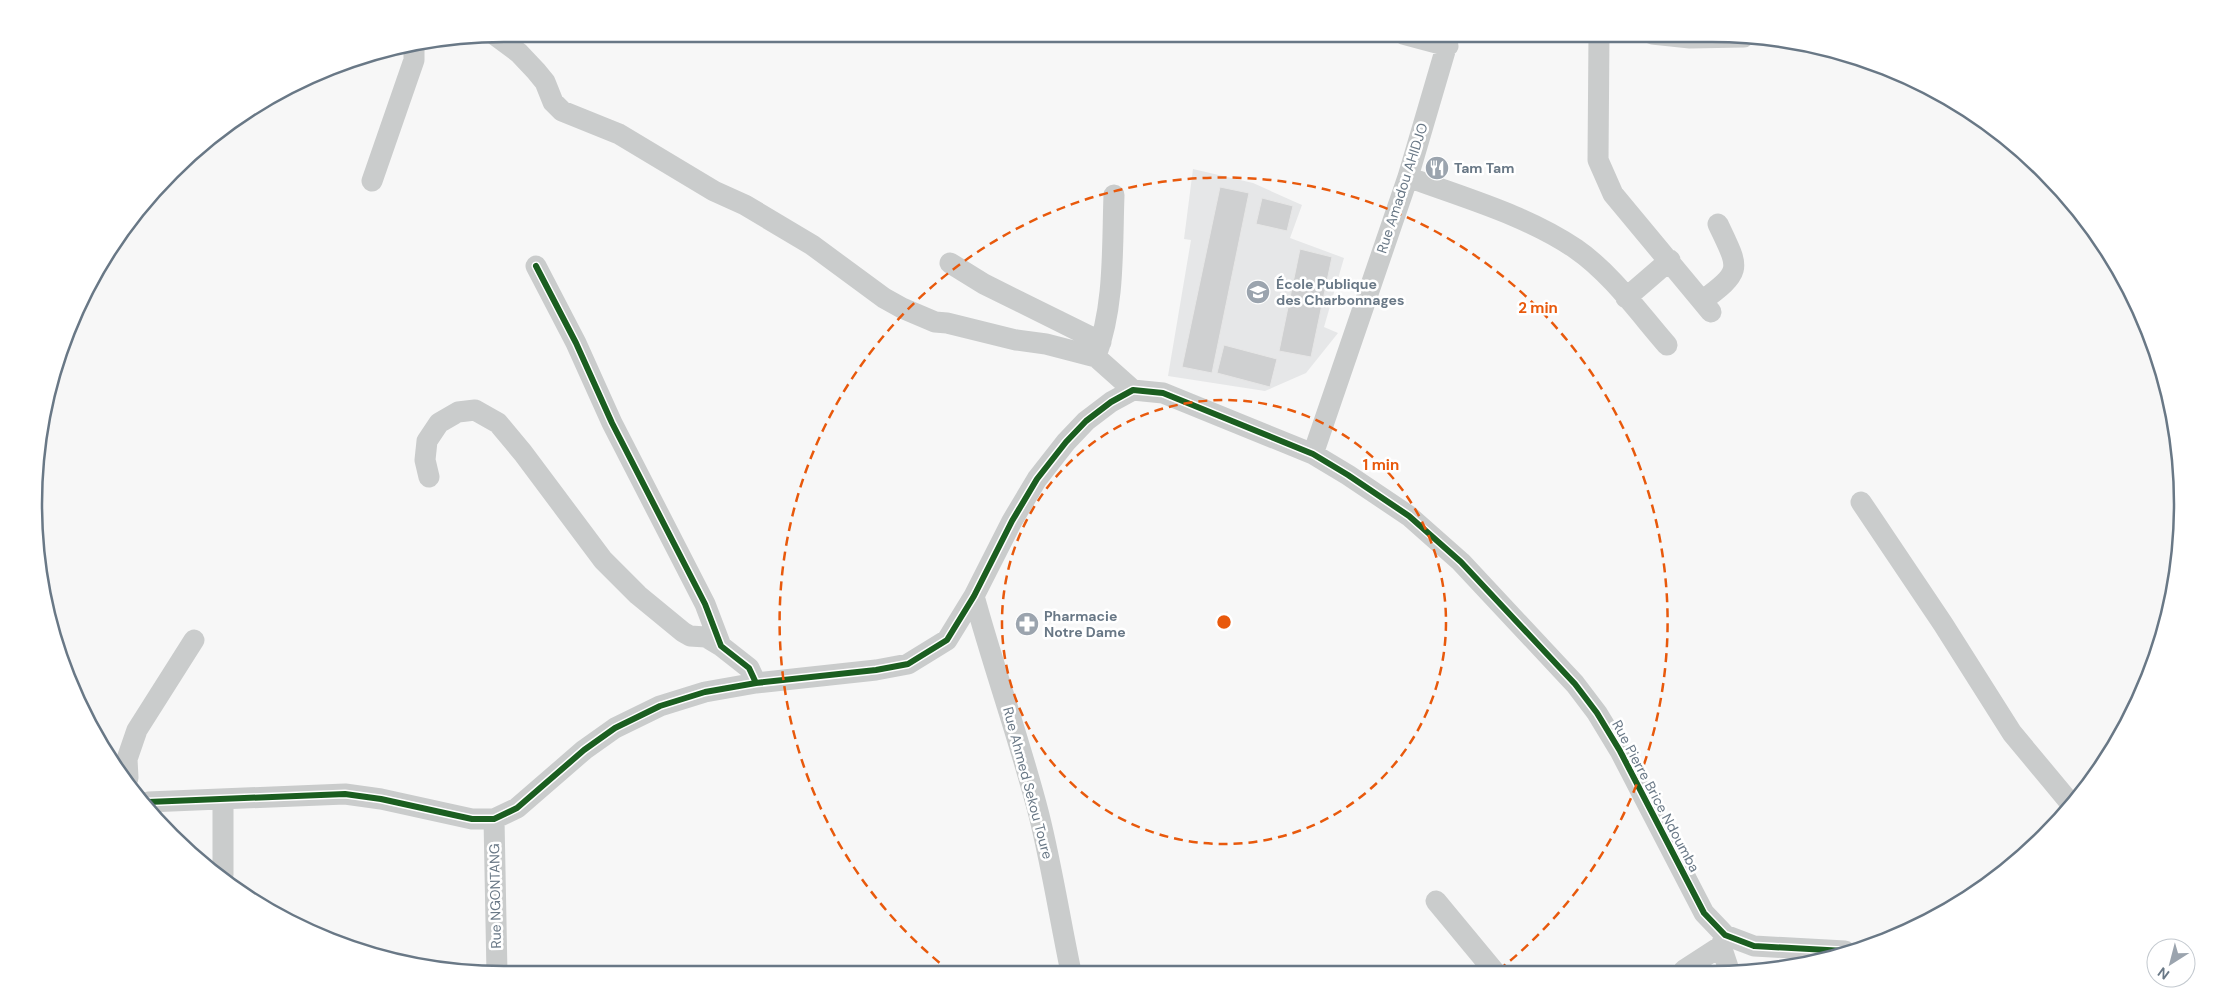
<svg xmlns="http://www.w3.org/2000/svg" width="2216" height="1008" font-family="'DM Sans',sans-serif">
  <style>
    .built { fill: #e6e7e8 }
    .building { fill: #cfd0d1; stroke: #e6e6e6 }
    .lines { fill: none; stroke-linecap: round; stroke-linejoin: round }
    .minor { stroke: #cacccc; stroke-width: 21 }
    .cycleway-casing { stroke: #fff; stroke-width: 9 }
    .cycleway { stroke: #1b5e20; stroke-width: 6 }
    .ring { fill: none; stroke: #e8590c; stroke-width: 2.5; stroke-dasharray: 9 6 }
    .labels { text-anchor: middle; stroke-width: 5; stroke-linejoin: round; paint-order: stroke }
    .poi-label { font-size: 14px; font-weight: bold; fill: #697886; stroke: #fff; text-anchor: start }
    .street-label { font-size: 14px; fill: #697886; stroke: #fff }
    .rim { fill: none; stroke: #697886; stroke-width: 2.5 }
    .centre { fill: #e8590c; stroke: #fff; stroke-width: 2.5 }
    .ring-label { font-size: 15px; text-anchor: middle; font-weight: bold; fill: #e8590c; stroke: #fff; stroke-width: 5; stroke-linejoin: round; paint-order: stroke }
  </style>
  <rect width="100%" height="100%" fill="#f7f7f7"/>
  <!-- built -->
  <path class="built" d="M1193 169 1253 183 1302 205 1290 238 1344 258 1324 327 1338 333 1306 373 1265 391 1168 376 1191 240 1184 239Z"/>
  <!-- building -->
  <path class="building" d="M1220 187 1249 193 1212 373 1182 367Z
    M1262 198 1293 206 1287 231 1256 224Z
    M1300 249 1332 257 1311 357 1279 351Z
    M1224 345 1277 359 1270 387 1217 373Z"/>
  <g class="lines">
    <!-- minor -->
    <path class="minor" d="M1403 34 1448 46
      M1599 34 1598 160 1613 194 1711 312
      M1652 34 1690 38 1744 37
      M495 35 519 53 536 71 545 82 553 102 562 111 619 134 714 191 745 205 812 245 884 298 902 308 935 322 947 323 1016 340 1046 344 1096 357 1133 390
      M1408 177C1464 198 1526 215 1576 249 1611 273 1639 313 1667 345
      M372 181 414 60V49
      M950 263 984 284 1101 342
      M536 266 576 343 612 423 705 604 721 646 749 668 756 683
      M1626 298 1670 260
      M1702 301C1744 270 1739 269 1718 224
      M1096 356C1115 305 1112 248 1114 195
      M1313 454 1408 177 1450 34
      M429 477 425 460 427 441 439 423 458 412 475 410 498 423 523 453 603 560 638 595 683 632 690 636 706 637 721 646
      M1861 502 1943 624 2012 733 2071 804
      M974 596C994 669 1020 741 1039 815 1052 867 1060 920 1071 972
      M128 778 127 759 137 730 194 640
      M148 802 345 794 381 799 472 819H494L517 808 584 750 615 728 660 706 705 692 756 683 876 670 908 664 947 640 974 596 1012 521 1037 479 1066 442 1086 421 1111 402 1133 390 1163 393 1313 454 1348 475 1409 516 1461 562 1575 684 1597 713 1620 751 1704 913 1725 935 1754 946 1845 951
      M494 819 497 974
      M223 875V800
      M1436 901 1494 971
      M1721 946 1729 970
      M1684 970 1721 946 1725 935"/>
    <!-- cycleway casing -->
    <g class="cycleway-casing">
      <path id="cycleway" d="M536 266 576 343 612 423 705 604 721 646 749 668 756 683
        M148 802 345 794 381 799 472 819H494L517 808 584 750 615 728 660 706 705 692 756 683 876 670 908 664 947 640 974 596 1012 521 1037 479 1066 442 1086 421 1111 402 1133 390 1163 393 1313 454 1348 475 1409 516 1461 562 1575 684 1597 713 1620 751 1704 913 1725 935 1754 946 1845 951"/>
    </g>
    <!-- cycleway -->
    <use href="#cycleway" class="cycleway"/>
  </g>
  <!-- distance rings -->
  <g class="ring">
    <circle cx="1224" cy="622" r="222"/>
    <path d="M951 972A444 444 0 1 1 1500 969"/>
  </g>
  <!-- icons -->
  <defs>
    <g id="restaurant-disc" transform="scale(1.25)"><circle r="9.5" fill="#9ba4ae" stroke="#fff"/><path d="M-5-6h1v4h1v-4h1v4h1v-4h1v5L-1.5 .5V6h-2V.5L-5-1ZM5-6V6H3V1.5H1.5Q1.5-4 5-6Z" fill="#fff"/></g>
    <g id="school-disc" transform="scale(1.25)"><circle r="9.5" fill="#9ba4ae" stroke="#fff"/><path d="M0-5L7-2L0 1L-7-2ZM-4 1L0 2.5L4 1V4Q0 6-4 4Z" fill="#fff"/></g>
    <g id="pharmacy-disc" transform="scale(1.25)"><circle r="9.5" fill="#9ba4ae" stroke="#fff"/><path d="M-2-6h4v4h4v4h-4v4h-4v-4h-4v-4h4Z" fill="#fff"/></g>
  </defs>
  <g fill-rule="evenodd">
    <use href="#restaurant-disc" x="1437" y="168"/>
    <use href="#school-disc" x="1258" y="292"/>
    <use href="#pharmacy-disc" x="1027" y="624"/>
  </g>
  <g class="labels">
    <!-- poi labels -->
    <g class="poi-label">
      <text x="1454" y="173">Tam Tam</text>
      <text x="1276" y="289">École Publique<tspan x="1276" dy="16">des Charbonnages</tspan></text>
      <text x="1044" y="621">Pharmacie<tspan x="1044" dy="16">Notre Dame</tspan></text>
    </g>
    <!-- street labels -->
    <g class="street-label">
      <text transform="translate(1402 188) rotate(-72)" y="5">Rue Amadou AHIDJO</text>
      <text transform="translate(1028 783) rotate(75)" y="5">Rue Ahmed Sekou Toure</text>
      <text transform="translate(1656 796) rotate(62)" y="5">Rue Pierre Brice Ndoumba</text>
      <text transform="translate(495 896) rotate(-91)" y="5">Rue NGONTANG</text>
    </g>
  </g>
  <!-- crop -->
  <path d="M0 0H2216V1008H0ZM504 42H1712A462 462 0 0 1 2174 504V504A462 462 0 0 1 1712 966H504A462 462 0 0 1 42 504V504A462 462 0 0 1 504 42Z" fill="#fff" fill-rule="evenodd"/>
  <path class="rim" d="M504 42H1712A462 462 0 0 1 2174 504V504A462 462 0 0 1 1712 966H504A462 462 0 0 1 42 504V504A462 462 0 0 1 504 42Z"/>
  <circle cx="1224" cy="622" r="8" class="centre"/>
  <g class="ring-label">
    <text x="1538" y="313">2 min</text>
    <text x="1381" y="470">1 min</text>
  </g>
  <!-- north arrow -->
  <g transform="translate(2171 963) rotate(216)"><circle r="24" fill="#ffffff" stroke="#c3c9cf"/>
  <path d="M0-4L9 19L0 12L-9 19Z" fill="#9ba4ae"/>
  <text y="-8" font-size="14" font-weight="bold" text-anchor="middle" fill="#697886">N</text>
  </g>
</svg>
